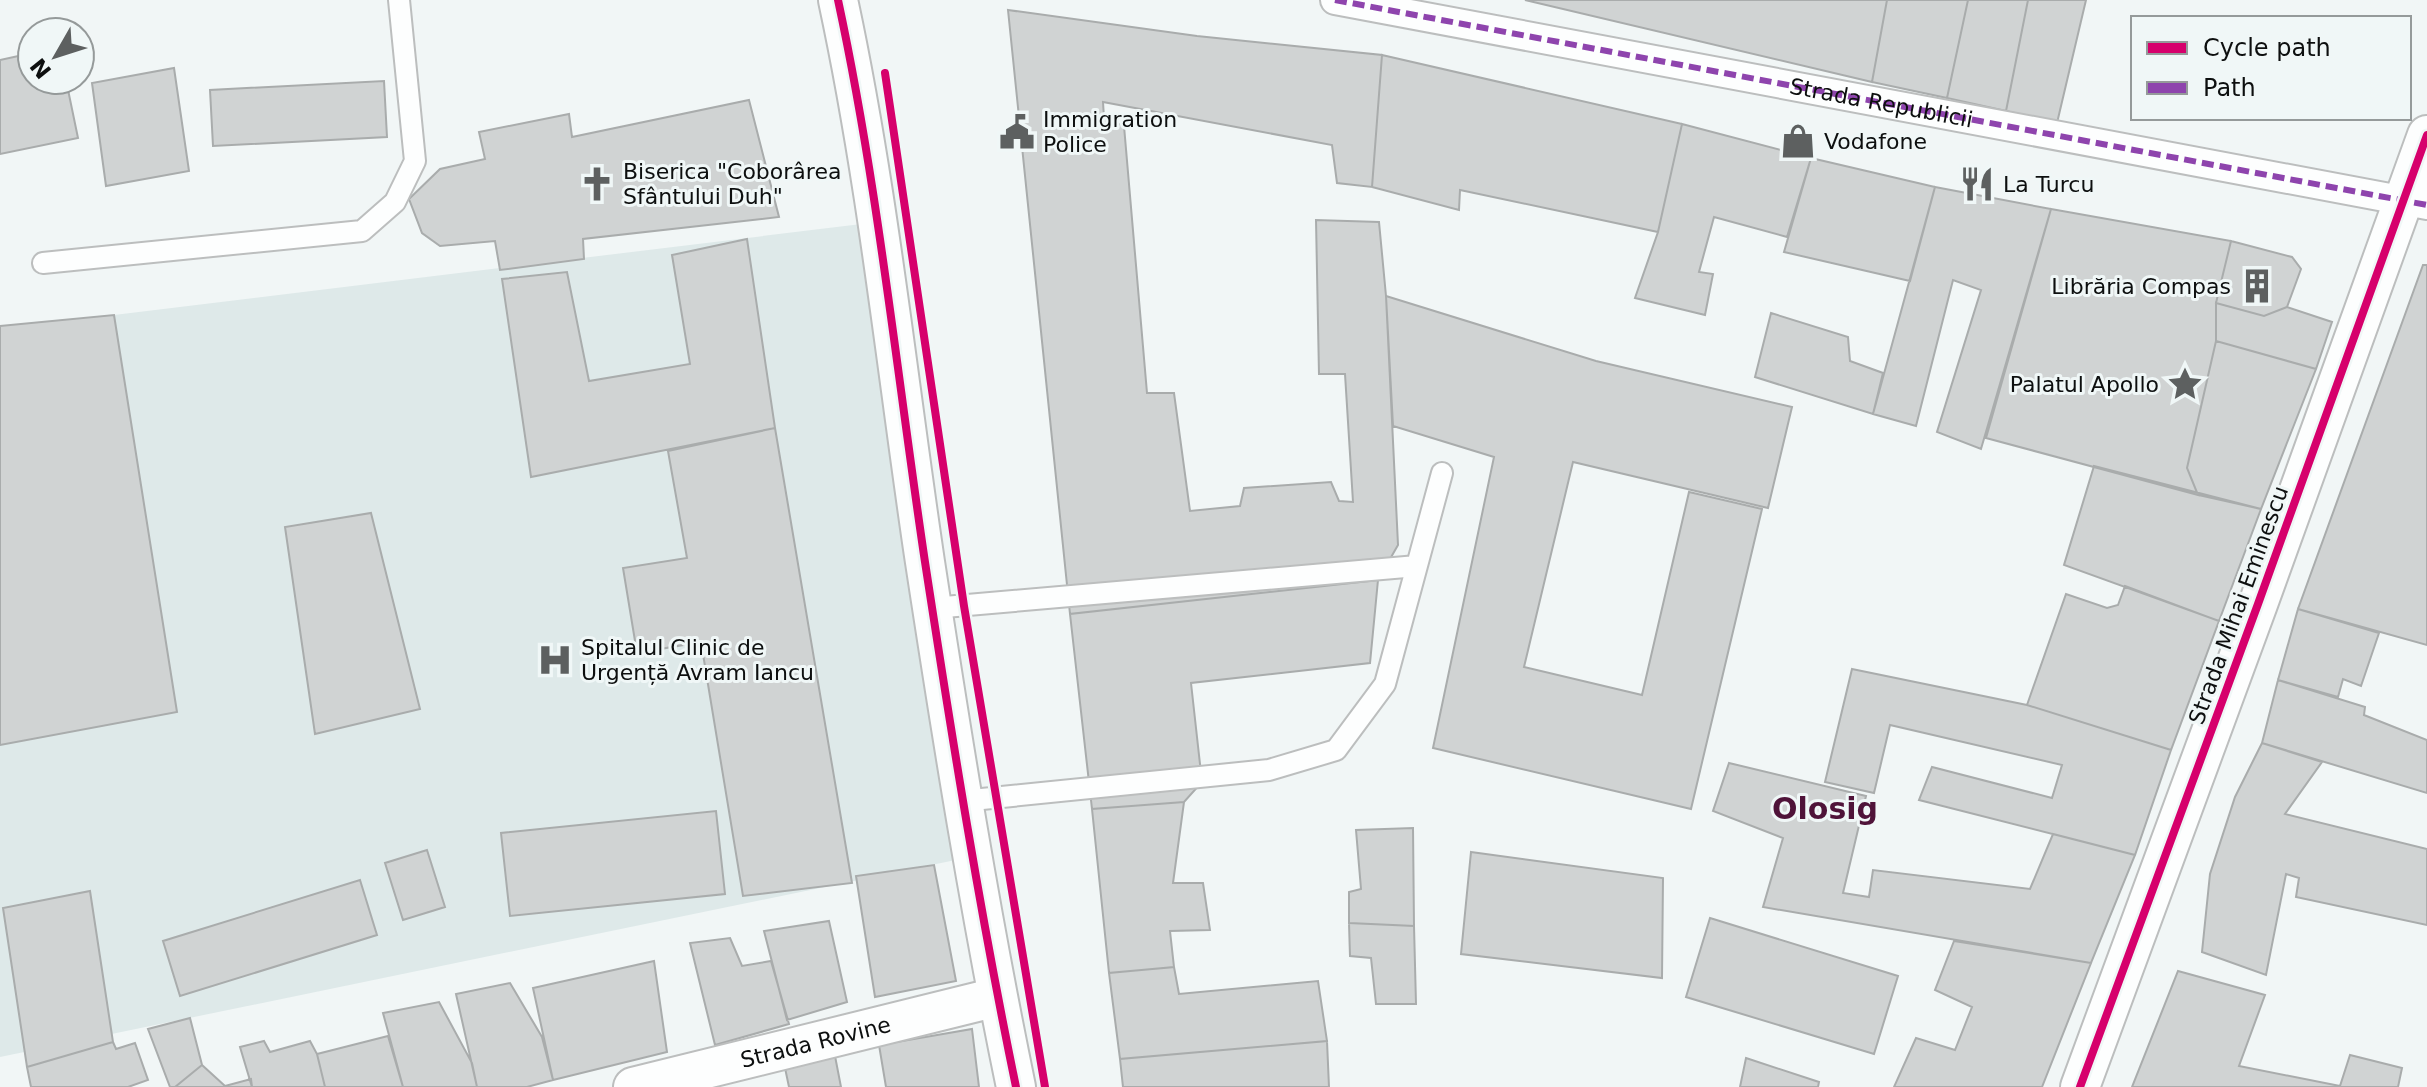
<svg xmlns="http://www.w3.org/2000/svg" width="2427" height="1087" font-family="'DejaVu Sans',sans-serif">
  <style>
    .built { fill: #dee9e9 }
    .building { fill: #d0d3d3; stroke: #a9acac; stroke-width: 2 }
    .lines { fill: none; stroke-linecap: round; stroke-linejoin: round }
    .service-casing { stroke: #bcbebe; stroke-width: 24 }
    .pedestrian-casing { stroke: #bcbebe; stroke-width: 32 }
    .minor-casing { stroke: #bcbebe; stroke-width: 42 }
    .service { stroke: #fdfefe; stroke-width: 20 }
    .pedestrian { stroke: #fdfefe; stroke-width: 28 }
    .minor { stroke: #fdfefe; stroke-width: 38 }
    .quiet { stroke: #8e44ad; stroke-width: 6; stroke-dasharray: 12 6; stroke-linecap: butt }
    .cycleway-casing { stroke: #f0f7f7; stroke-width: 13 }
    .cycleway { stroke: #d6006c; stroke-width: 8 }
    .labels { text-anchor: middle; stroke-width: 6; stroke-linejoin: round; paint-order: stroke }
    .street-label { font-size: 22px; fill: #0d0f0f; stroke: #f0f7f7 }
    .poi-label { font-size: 22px; fill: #0d0f0f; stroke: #f0f7f7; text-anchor: start }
    .district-label { font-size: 30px; font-weight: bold; fill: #4f1339; stroke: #f0f7f7 }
  </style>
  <rect width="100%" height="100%" fill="#f1f6f6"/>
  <!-- built -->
  <path class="built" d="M878 222 970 857 0 1057V745L177 712 114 315Z"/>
  <!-- building -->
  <path class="building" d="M1525 0H1887L1872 82Z
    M1887 0H1968L1947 98 1872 82Z
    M1968 0H2028L2006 111 1947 98Z
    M2028 0H2086L2057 123 2006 111Z
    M1008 10 1197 36 1382 55 1372 187 1337 183 1332 145 1103 102 1104 118 1124 126 1147 393H1174L1190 511 1240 506 1244 488 1331 482 1339 501 1353 502 1345 374H1319L1316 220 1379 222 1386 296 1398 545 1378 580 1070 614Z
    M32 53V80H66L78 138 0 154V60Z
    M1382 55 1682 124 1658 232 1460 190 1459 210 1372 187Z
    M174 68 189 171 106 186 92 83Z
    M384 81 387 137 213 146 210 90Z
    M749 100 779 217 583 239 584 259 500 270 495 241 440 246 422 233 409 199 440 169 485 159 479 132 569 114 572 137Z
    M1682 124 1811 158 1787 237 1714 217 1699 272 1713 274 1705 315 1635 298 1658 232Z
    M1811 158 1935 187 1910 281 1784 252Z
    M1935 187 2051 209 1981 449 1937 432 1981 290 1953 280 1916 426 1873 414Z
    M2051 209 2231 241 2216 303V341L2187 468 2198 495 1986 438Z
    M747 239 775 428 531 477 502 279 567 272 589 381 690 364 672 255Z
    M2231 241 2292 257 2301 269 2287 307 2264 316 2216 303Z
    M2423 265H2427V645L2298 609Z
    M1386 296 1596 361 1792 407 1768 508 1573 462 1524 667 1642 695 1689 492 1762 509 1691 809 1433 748 1494 457 1393 426Z
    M2216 303 2264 316 2287 307 2332 322 2316 369 2216 341Z
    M1771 313 1848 337 1850 361 1883 373 1873 414 1755 377Z
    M114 315 177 712 0 745V326Z
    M2216 341 2316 369 2261 509 2198 495 2187 468Z
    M775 428 852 883 743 896 701 642 637 653 623 568 687 558 668 451Z
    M2094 466 2261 509 2219 621 2064 565Z
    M371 513 420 709 315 734 285 527Z
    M1378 580 1370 663 1191 683 1202 782 1184 802 1092 809 1070 614Z
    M2125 586 2219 621 2171 750 2027 705 2066 594 2107 608 2118 605Z
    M2298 609 2379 633 2361 686 2343 679 2338 697 2278 680Z
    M1852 669 2027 705 2171 750 2135 855 1919 800 1932 767 2052 798 2062 765 1890 725 1874 793 1825 782Z
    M2278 680 2365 707 2364 715 2427 740V793L2262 743Z
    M2262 743 2322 762 2285 814 2427 849V925L2296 897 2299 878 2286 874 2266 975 2202 952 2210 874 2235 797Z
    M1729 763 1866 796 1843 893 1869 897 1873 870 2030 889 2053 834 2135 855 2091 963 1763 907 1783 838 1713 811Z
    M1184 802 1173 883H1203L1210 930 1170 931 1174 967 1109 973 1092 809Z
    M716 811 725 894 510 916 501 833Z
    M1413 828 1414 926 1349 923V892L1361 889 1356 830Z
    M427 850 445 907 403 920 385 863Z
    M1471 852 1663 878 1662 978 1461 954Z
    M934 865 956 981 875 997 856 876Z
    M360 880 377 935 180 996 163 941Z
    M90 891 113 1042 27 1067 3 908Z
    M1710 918 1898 976 1874 1054 1686 997Z
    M829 921 847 1002 787 1020 764 931Z
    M1349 923 1414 926 1416 1004H1376L1371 958 1350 956Z
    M730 938 742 966 771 961 789 1024 715 1045 690 943Z
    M1954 941 2091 963 2042 1087H1894L1916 1038 1955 1050 1972 1007 1935 990Z
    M654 961 667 1052 553 1080 533 988Z
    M1174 967 1179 994 1318 981 1327 1041 1120 1059 1109 973Z
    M2178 971 2265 995 2239 1066 2340 1086 2350 1055 2402 1068 2398 1087H2132Z
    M510 983 542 1037 553 1080 527 1087H477L456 994Z
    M439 1002 472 1063 477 1087H403L383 1013Z
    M190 1018 202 1065 175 1087H170L148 1029Z
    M972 1029 979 1087H886L879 1045Z
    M388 1036 403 1087H325L317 1054Z
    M264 1041 270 1052 310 1041 317 1054 325 1087H252L240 1047Z
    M1327 1041 1329 1087H1123L1120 1059Z
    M113 1042 116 1049 135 1043 148 1080 128 1087H31L27 1067Z
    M835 1056 841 1087H789L785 1068Z
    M1746 1058 1819 1082 1818 1087H1740Z
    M202 1065 225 1086 251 1079 252 1087H175Z"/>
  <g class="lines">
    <!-- service casing -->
    <g class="service-casing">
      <path id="service" d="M43 263 362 231 395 202 415 161 399 0
        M933 608 1417 566
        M962 801 1269 770 1336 750 1385 684 1442 473"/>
    </g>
    <!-- pedestrian casing -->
    <g class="pedestrian-casing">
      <g id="pedestrian">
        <path id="s1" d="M1335 0 2427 205"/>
      </g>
    </g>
    <!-- minor casing -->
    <g class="minor-casing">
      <g id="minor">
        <path d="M838 0C878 186 897 375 925 562 952 738 980 913 1016 1087"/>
        <path id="s2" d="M633 1087 997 997"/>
        <path d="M2080 1087 2258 604 2427 135"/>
      </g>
    </g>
    <!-- service -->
    <use href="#service" class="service"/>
    <!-- pedestrian -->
    <use href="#pedestrian" class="pedestrian"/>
    <!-- minor -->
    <use href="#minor" class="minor"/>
    <!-- quiet -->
    <path class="quiet" d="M1335 0 2427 205"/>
    <!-- cycleway casing -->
    <g class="cycleway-casing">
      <path id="cycleway" d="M838 0C878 186 897 375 925 562 952 738 980 913 1016 1087
        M885 73 964 606 1045 1087
        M2080 1087 2258 604 2427 135"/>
    </g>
    <!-- cycleway -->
    <use href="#cycleway" class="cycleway"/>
  </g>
  <!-- icons -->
  <defs>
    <g id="civic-bare" transform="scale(2.76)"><path d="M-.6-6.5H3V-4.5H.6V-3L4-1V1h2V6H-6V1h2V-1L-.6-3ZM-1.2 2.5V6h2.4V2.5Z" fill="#5d6060" stroke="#f0f7f7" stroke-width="2.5" paint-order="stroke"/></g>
    <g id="shop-bare" transform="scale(2.76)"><path d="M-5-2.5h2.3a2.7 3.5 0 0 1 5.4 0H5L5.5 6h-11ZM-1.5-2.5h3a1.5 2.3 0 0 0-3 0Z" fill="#5d6060" stroke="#f0f7f7" stroke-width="2.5" paint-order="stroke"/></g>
    <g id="church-bare" transform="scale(2.76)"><path d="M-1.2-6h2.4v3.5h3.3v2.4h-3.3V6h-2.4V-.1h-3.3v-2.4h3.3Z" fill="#5d6060" stroke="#f0f7f7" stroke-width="2.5" paint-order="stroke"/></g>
    <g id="restaurant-bare" transform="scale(2.76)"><path d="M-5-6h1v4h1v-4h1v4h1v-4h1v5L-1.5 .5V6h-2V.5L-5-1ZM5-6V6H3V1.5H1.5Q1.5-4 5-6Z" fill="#5d6060" stroke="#f0f7f7" stroke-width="2.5" paint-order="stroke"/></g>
    <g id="building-bare" transform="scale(2.76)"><path d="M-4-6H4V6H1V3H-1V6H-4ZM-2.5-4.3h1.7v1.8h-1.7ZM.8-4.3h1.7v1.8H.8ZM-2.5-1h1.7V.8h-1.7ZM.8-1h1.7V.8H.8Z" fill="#5d6060" stroke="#f0f7f7" stroke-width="2.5" paint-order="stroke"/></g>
    <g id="sight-bare" transform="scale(2.76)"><path d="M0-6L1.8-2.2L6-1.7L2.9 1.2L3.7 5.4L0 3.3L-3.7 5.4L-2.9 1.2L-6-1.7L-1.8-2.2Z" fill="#5d6060" stroke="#f0f7f7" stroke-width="2.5" paint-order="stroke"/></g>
    <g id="hospital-bare" transform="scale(2.76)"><path d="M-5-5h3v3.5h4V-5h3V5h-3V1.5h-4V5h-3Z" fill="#5d6060" stroke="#f0f7f7" stroke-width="2.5" paint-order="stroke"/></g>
  </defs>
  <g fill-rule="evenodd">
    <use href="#civic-bare" x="1017" y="132"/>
    <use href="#shop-bare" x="1798" y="141"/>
    <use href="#church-bare" x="597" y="184"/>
    <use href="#restaurant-bare" x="1977" y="184"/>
    <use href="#building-bare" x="2257" y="286"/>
    <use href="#sight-bare" x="2185" y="384"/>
    <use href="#hospital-bare" x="555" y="660"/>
  </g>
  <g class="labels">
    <!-- street labels -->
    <g class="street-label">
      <text dy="8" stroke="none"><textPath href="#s1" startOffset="556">Strada Republicii</textPath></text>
      <text transform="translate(2238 605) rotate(-70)" y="8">Strada Mihai Eminescu</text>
      <text dy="8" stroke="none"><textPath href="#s2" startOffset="188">Strada Rovine</textPath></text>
    </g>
    <!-- poi labels -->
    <g class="poi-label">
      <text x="1043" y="127">Immigration<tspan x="1043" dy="25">Police</tspan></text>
      <text x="1824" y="149">Vodafone</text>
      <text x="623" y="179">Biserica "Coborârea<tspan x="623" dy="25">Sfântului Duh"</tspan></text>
      <text x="2003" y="192">La Turcu</text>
      <text x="2231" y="294" text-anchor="end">Librăria Compas</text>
      <text x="2159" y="392" text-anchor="end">Palatul Apollo</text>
      <text x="581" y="655">Spitalul Clinic de<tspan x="581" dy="25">Urgență Avram Iancu</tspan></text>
    </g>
    <!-- district labels -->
    <g class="district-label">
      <text x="1825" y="819">Olosig</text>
    </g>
  </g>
  <!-- legend -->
  <rect x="2131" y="16" width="280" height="104" fill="#f0f7f7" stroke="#959a9a" stroke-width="2"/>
  <rect x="2147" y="42" width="40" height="12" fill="#d6006c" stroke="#959a9a" stroke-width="2"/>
  <text x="2203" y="56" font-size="24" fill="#0d0f0f">Cycle path</text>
  <rect x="2147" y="82" width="40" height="12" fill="#8e44ad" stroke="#959a9a" stroke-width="2"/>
  <text x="2203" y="96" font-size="24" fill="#0d0f0f">Path</text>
  <!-- north arrow -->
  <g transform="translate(56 56) rotate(231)"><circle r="38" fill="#f0f7f7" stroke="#959a9a" stroke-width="2"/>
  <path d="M0-6L14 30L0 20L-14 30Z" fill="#5d6060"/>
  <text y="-12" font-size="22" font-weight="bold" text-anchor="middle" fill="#0d0f0f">N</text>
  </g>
</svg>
